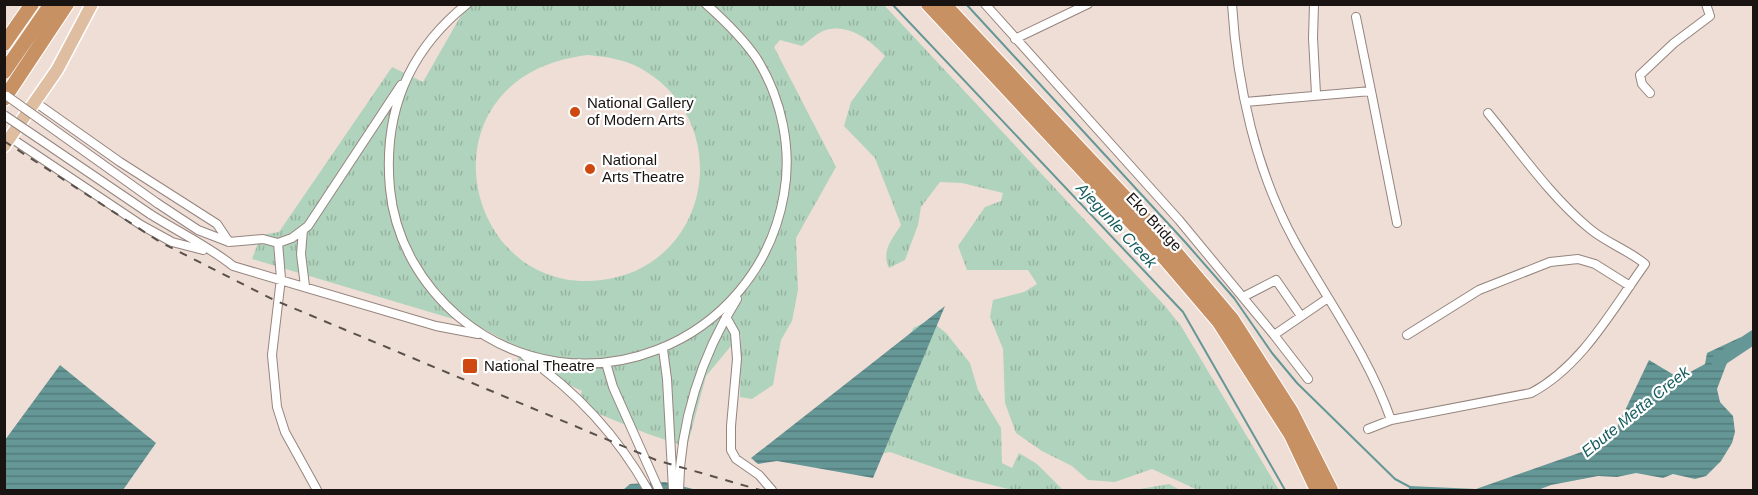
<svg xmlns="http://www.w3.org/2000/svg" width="1758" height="495" font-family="Helvetica,sans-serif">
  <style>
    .grass { fill: url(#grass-tufts); fill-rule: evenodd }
    .water { fill: url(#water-rules) }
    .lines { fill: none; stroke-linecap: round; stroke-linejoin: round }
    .stream { stroke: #669797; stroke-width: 2 }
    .river { stroke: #669797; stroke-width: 14 }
    .street-casing { stroke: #95857e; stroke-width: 10 }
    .primary-casing { stroke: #fff; stroke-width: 15 }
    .highway-casing { stroke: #fff; stroke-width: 16 }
    .street { stroke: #fff; stroke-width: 8 }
    .primary { stroke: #debda1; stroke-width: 12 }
    .highway { stroke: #c89163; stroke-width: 14 }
    .rail { stroke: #59504c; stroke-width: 2; stroke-dasharray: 8 8; stroke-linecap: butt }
    .street-bridge-casing { stroke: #95857e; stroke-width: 10; stroke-linecap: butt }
    .street-bridge { stroke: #fff; stroke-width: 8 }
    .poi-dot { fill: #cf4810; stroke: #fff; stroke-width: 2 }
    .labels { text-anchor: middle; stroke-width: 4.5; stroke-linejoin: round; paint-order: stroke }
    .poi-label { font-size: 15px; fill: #191311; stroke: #fff; text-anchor: start }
    .street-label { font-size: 15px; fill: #191311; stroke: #fff }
    .water-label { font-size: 16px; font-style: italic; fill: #175d5e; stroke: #fff }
  </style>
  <defs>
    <pattern id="grass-tufts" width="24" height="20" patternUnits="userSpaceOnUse" patternTransform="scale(1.5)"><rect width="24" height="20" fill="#b0d3bd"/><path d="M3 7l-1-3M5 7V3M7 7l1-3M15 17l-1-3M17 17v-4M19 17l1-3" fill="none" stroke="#97b4a1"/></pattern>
    <pattern id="water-rules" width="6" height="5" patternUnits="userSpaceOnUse" patternTransform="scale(1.5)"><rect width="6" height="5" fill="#669797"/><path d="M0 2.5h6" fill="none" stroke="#537a7a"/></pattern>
  </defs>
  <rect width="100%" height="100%" fill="#efded6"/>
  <!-- grass -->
  <path class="grass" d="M467 5H884L1165 306 1181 326 1279 490H1198L1152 469 1115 482 1088 480 1072 466 1042 451 1016 433 1005 403 1003 349 990 317 993 300 1024 292 1037 284 1028 270H967L958 246 985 207 1001 201 1003 193 962 183 940 182 921 207 918 225 905 260 889 268C881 251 892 239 901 225L875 158 844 126 851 102 885 56C871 41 849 23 826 30 818 32 809 41 802 46L780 40 774 47 836 167 796 238 798 290 792 321 781 340 773 385 752 399 740 397 741 334 706 376 687 447 648 434 577 405 582 391 518 361 519 348 480 327 252 259 261 235 279 232 392 67 423 82ZM588 55C606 57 624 59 640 68 736 121 712 266 602 280 460 298 415 75 588 55Z
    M930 320 946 333 970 363 978 390 1001 428 1002 463 1012 468 1019 453 1037 464 1063 490H1012L964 478 890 452 871 456 913 328Z
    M1169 484 1180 490H1134Z"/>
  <!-- water -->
  <path class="water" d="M945 306 873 478 777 461 758 464 751 458Z
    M1741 337 1733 347 1717 389 1720 402 1733 416 1735 432 1732 443 1721 461 1706 476 1695 479 1673 474 1663 478 1636 473 1617 477 1598 476 1551 485 1538 490H1409V486L1476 489 1610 442 1649 360 1679 378 1705 364 1707 353Z
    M60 365 156 443 123 490H5V440Z
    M665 482 697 490H623L630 484Z"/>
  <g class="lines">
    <!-- stream -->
    <path class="stream" d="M892 4 1183 312 1285 490
      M966 4 1186 243 1234 298 1272 353 1297 383 1395 479 1410 487"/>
    <!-- river -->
    <path class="river" d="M1718 361 1754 337"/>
    <!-- street casing -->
    <g class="street-casing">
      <path id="street" d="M467 4C408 51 383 114 390 189 395 240 421 285 460 318 580 417 758 345 784 194 792 149 782 99 757 59 743 38 725 21 706 4
        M985 4 1179 220 1274 335 1328 298
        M1232 4C1237 86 1256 172 1296 244 1329 302 1369 357 1391 420
        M1314 4 1313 38 1316 94
        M1356 17 1371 91
        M1015 39 1088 4
        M1650 93 1642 84 1640 75 1674 43 1710 16 1706 4
        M35 102 120 162 217 224 229 242
        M1245 102 1371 91 1397 223
        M11 138 141 225 172 242 203 250
        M157 203 198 230 229 242 263 239 278 243 292 238 308 226 401 85
        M150 214C175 230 210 247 233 266L436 326 478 334
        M303 230 301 254 305 286
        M278 243 281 278 272 355 277 407 285 432 317 490
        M1243 297 1276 280 1301 316
        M726 317 735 333 737 359 731 426V450L736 459 759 475 772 490
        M1274 335 1308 379
        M1407 335 1479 290 1550 262 1578 259 1595 264 1630 286
        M663 349 667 379 673 490
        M525 356C576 391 618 437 648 490
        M606 363 613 387 659 490
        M1368 429 1391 420 1531 393C1582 366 1612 310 1645 264 1628 250 1607 243 1590 229 1551 197 1520 152 1488 113
        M679 490C680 423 701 356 737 299"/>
    </g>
    <!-- primary casing -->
    <g class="primary-casing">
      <path id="primary" d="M4 146 57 70 92 4"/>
    </g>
    <!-- highway casing -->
    <g class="highway-casing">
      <path id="highway" d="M928 4 1161 254 1219 322 1291 435 1317 490
        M944 4 1166 241 1232 319 1291 411 1331 490
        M4 44 32 4
        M4 72 51 4
        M4 99 67 4"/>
    </g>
    <!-- street -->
    <use href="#street" class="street"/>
    <!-- primary -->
    <use href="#primary" class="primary"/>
    <!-- highway -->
    <use href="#highway" class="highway"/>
    <!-- rail -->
    <path class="rail" d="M4 141 160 242 274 300 656 460 760 490"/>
    <!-- street-bridge casing -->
    <g class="street-bridge-casing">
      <path id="street-bridge" d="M7 96 157 203
        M4 115 150 214"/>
    </g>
    <!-- street-bridge -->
    <use href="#street-bridge" class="street-bridge"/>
  </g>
  <!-- markers -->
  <g class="poi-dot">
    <circle cx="575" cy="112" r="6"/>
    <circle cx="590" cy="169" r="6"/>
    <rect x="462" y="358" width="16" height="16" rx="3"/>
  </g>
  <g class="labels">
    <!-- poi labels -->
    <g class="poi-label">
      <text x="587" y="108">National Gallery<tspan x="587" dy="17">of Modern Arts</tspan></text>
      <text x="602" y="165">National<tspan x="602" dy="17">Arts Theatre</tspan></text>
      <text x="484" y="371">National Theatre</text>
    </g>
    <!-- street labels -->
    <g class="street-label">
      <text transform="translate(1154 222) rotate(47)" y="5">Eko Bridge</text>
    </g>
    <!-- water labels -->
    <g class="water-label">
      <text transform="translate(1117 225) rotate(47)" y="6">Ajegunle Creek</text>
      <text transform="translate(1635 411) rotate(-39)" y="6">Ebute Metta Creek</text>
    </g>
  </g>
  <!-- border -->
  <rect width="1758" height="495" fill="none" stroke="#191311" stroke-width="12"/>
</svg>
